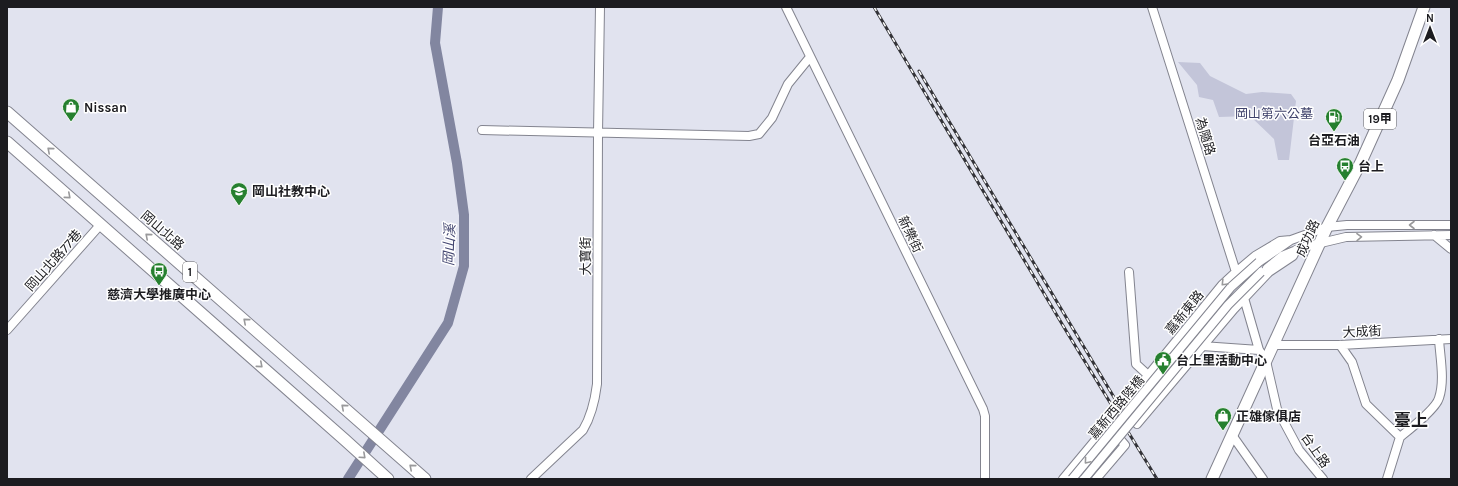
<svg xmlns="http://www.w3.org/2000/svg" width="1458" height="486" font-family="Karla,'Noto Sans TC',sans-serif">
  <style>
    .green { fill: #c3c5d9 }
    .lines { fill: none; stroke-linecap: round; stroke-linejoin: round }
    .river { stroke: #8286a0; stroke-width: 10 }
    .minor-casing { stroke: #83848f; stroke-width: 10 }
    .major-casing { stroke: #83848f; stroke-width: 13 }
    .minor { stroke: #fff; stroke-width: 8 }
    .major { stroke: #fff; stroke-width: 11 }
    .rail-casing { stroke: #333338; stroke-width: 3 }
    .rail { stroke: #fff; stroke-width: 1.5; stroke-dasharray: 4.5; stroke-linecap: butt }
    .minor-bridge-casing { stroke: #83848f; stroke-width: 10; stroke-linecap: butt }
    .minor-bridge { stroke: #fff; stroke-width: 8 }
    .oneway { stroke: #99999b }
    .labels { text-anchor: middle; stroke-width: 3; stroke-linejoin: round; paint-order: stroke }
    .shield { fill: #fff; stroke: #606063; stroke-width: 1 }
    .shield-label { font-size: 12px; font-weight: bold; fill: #1c1c20 }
    .poi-label { font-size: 13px; font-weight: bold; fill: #1c1c20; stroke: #fff; text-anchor: start }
    .park-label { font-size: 13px; fill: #3e416a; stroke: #fff }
    .street-label { font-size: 13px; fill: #1c1c20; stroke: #fff }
    .water-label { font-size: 14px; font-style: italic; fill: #444771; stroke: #fff }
    .district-label { font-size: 17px; font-weight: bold; fill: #1c1c20; stroke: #fff }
  </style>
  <rect width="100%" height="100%" fill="#e1e3ef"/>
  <!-- green -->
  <path class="green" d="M1178 62 1200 63 1210 76 1246 94 1262 92 1291 94 1296 101 1289 160H1278L1274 139 1250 116 1219 117 1213 100 1199 97 1197 85Z"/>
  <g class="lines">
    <!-- river -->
    <path class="river" d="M348 479 448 323 464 266V215L457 163 435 43 438 7"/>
    <!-- minor casing -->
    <g class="minor-casing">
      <path id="minor" d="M786 7 983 409 985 416V479
        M1152 7 1236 272
        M482 130 749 136 759 134 772 118 788 84 810 57
        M1434 235 1451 249
        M1291 240 1280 241 1255 256 1236 272 1222 285 1128 400 1124 409 1137 424 1234 309 1269 272 1293 256 1296 250
        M1259 262 1291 240 1327 227 1347 225H1451
        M1267 268 1282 256 1304 247 1346 237 1451 235
        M1129 272 1136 364 1148 375
        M1244 298 1259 350 1266 361 1277 409 1299 450 1323 479
        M7 330 101 224
        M1185 333 1202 346 1259 350
        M1273 345H1340L1451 339
        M1340 345 1352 362 1366 404 1400 437 1387 479
        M1232 435 1263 479
        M1400 437C1410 429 1436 409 1439 398 1445 380 1440 357 1439 339
        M531 479 583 430C592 415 595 400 597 384L598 133 600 7
        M1063 479 1108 425 1125 445 1096 479"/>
    </g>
    <!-- major casing -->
    <g class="major-casing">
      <path id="major" d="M7 112 425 479
        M7 142 345 440 388 479
        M1212 479 1327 227 1361 162 1398 80 1424 7"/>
    </g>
    <!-- minor -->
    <use href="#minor" class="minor"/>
    <!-- major -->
    <use href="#major" class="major"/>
    <!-- rail casing -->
    <g class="rail-casing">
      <path id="rail" d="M874 7 1068 334 1157 479
        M919 71 1121 409"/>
    </g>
    <!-- rail -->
    <use href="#rail" class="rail"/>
    <!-- minor-bridge casing -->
    <g class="minor-bridge-casing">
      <path id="minor-bridge" d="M1072 479 1231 287 1259 262
        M1084 479 1228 305 1261 272"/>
    </g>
    <!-- minor-bridge -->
    <use href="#minor-bridge" class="minor-bridge"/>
  </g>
  <!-- one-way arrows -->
  <defs><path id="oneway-chevron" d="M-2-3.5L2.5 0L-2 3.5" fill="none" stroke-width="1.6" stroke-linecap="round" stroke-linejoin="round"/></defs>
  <g class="oneway">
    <use href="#oneway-chevron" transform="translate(50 150) rotate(-139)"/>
    <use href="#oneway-chevron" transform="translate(68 196) rotate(41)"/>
    <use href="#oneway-chevron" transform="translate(1412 225) rotate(-180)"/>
    <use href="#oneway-chevron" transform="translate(148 236) rotate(-139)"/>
    <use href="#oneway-chevron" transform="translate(1359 237) rotate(-1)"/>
    <use href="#oneway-chevron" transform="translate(1224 283) rotate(134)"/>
    <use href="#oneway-chevron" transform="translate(246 321) rotate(-139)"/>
    <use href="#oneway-chevron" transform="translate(260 365) rotate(41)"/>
    <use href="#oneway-chevron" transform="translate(344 407) rotate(-139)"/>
    <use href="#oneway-chevron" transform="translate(363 456) rotate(42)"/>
    <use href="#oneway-chevron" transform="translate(1087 461) rotate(130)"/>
    <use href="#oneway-chevron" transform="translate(412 467) rotate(-139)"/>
  </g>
  <!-- icons -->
  <defs>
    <g id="shop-pin" transform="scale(0.9)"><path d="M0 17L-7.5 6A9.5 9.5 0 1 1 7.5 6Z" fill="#26802f" stroke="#fff"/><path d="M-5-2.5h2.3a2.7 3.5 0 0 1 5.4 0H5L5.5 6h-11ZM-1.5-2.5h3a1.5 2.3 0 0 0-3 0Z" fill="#fff"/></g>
    <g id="fuel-pin" transform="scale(0.9)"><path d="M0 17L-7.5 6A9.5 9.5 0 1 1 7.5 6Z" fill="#26802f" stroke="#fff"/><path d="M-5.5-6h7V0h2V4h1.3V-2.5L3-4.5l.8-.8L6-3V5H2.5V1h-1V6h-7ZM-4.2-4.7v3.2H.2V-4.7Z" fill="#fff"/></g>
    <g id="bus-pin" transform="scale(0.9)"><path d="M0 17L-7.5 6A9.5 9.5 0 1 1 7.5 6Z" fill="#26802f" stroke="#fff"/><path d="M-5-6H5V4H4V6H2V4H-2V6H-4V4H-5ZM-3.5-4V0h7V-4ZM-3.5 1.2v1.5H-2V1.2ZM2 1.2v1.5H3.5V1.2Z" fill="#fff"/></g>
    <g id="university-pin" transform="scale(0.9)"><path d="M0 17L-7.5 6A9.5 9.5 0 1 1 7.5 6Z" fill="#26802f" stroke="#fff"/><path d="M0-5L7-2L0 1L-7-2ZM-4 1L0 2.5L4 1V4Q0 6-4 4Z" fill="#fff"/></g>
    <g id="civic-pin" transform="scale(0.9)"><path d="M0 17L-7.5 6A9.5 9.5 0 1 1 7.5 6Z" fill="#26802f" stroke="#fff"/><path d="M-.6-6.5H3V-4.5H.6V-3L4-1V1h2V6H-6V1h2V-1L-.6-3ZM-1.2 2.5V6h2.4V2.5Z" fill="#fff"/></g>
  </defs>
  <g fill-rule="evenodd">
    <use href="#shop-pin" x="71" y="107"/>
    <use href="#fuel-pin" x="1334" y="117"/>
    <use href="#bus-pin" x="1345" y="166"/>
    <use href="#university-pin" x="239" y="191"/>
    <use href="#bus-pin" x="159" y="271"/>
    <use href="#civic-pin" x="1163" y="360"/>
    <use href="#shop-pin" x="1223" y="416"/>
  </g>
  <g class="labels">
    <!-- shield labels -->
    <g class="shield">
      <rect x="1364" y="109" width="32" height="20" rx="3"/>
      <rect x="183" y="262" width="14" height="20" rx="3"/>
    </g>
    <g class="shield-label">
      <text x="1380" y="123">19甲</text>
      <text x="190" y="276">1</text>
    </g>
    <!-- poi labels -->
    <g class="poi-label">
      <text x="84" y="112">Nissan</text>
      <text x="1334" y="145" text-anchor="middle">台亞石油</text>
      <text x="1358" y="171">台上</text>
      <text x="252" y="196">岡山社教中心</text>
      <text x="159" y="299" text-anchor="middle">慈濟大學推廣中心</text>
      <text x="1176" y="365">台上里活動中心</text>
      <text x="1236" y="421">正雄傢俱店</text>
    </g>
    <!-- park labels -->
    <g class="park-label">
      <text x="1274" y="118">岡山第六公墓</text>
    </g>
    <!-- street labels -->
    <g class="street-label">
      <text transform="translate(1206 136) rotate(73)" y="5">為隨路</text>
      <text transform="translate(163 230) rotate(41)" y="5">岡山北路</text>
      <text transform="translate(911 234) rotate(64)" y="5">新樂街</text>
      <text transform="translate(1307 238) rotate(-66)" y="5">成功路</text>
      <text transform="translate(585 256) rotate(-90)" y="5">大寶街</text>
      <text transform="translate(53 260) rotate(-48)" y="5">岡山北路77巷</text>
      <text transform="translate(1184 312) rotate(-51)" y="5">嘉新東路</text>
      <text transform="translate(1362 331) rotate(-3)" y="5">大成街</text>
      <text transform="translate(1116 407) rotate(-50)" y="5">嘉新西路陸橋</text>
      <text transform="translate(1316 450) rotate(55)" y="5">台上路</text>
    </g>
    <!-- water labels -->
    <g class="water-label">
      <text transform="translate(449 245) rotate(-88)" y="5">岡山溪</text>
    </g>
    <!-- district labels -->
    <g class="district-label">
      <text x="1411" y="426">臺上</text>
    </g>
  </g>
  <!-- border -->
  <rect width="1458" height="486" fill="none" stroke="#1c1c20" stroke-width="16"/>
  <!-- north arrow -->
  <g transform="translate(1430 28)" stroke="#ffffff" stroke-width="3" paint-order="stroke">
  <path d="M0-3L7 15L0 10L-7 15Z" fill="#1c1c20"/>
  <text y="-6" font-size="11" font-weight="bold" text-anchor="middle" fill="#1c1c20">N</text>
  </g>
</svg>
